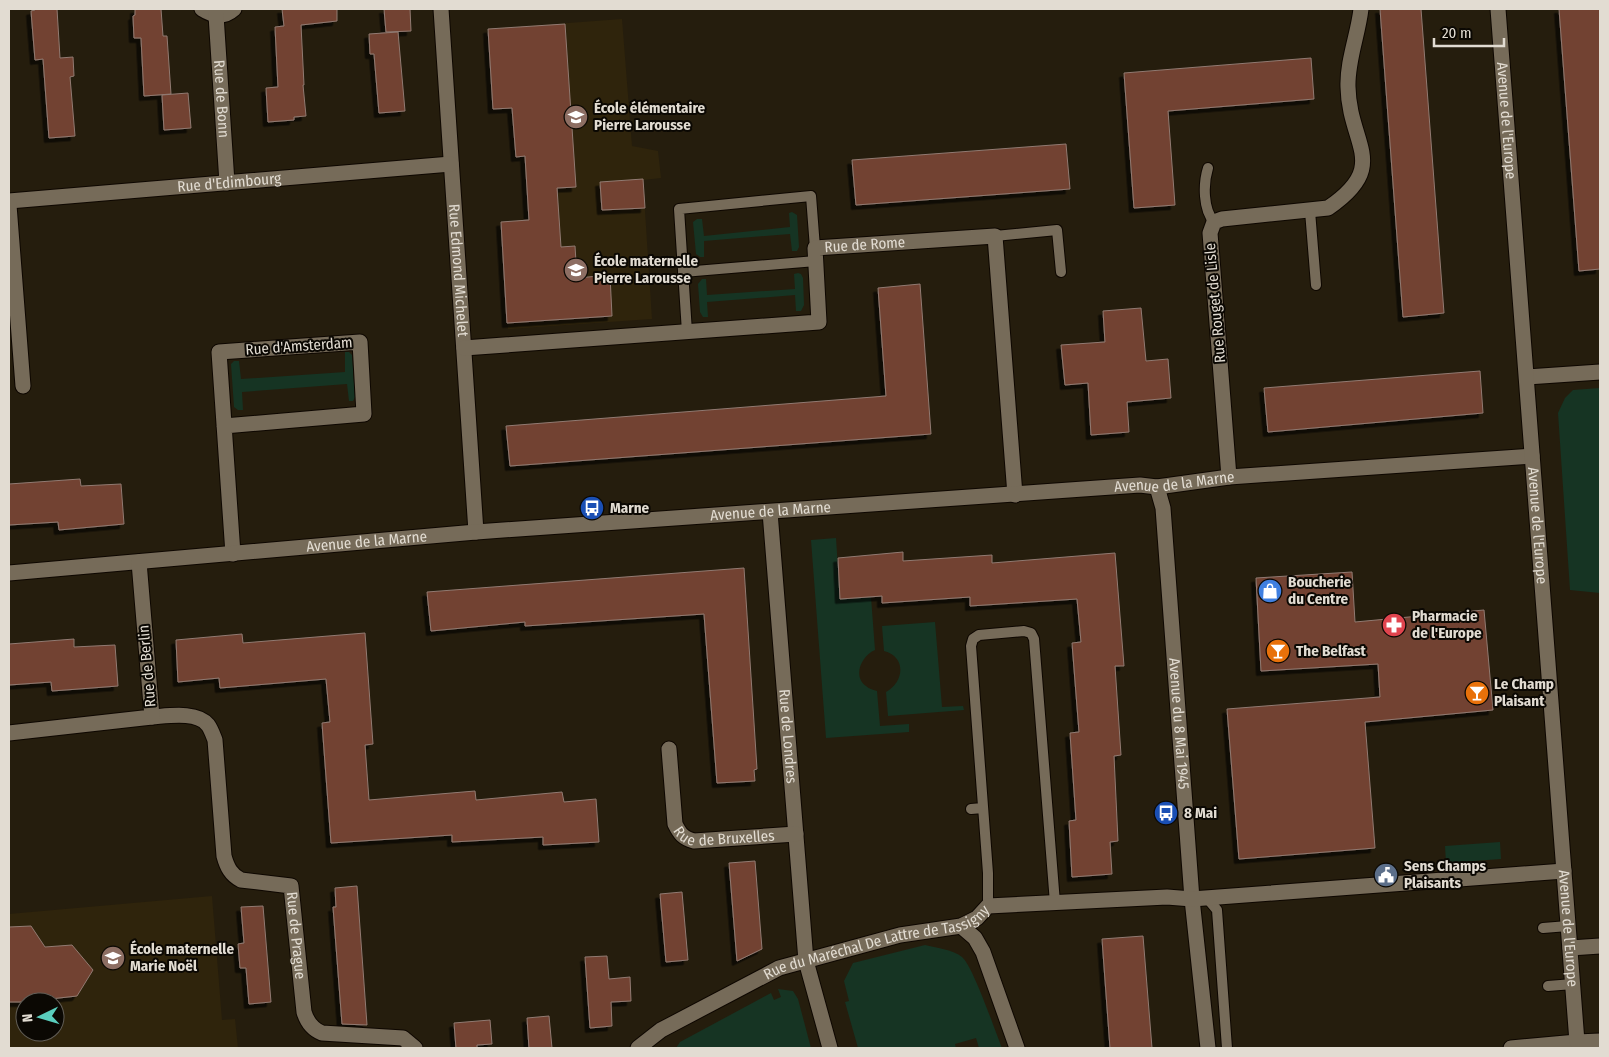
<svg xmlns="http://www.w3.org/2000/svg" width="1609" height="1057" font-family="'Fira Sans Condensed',sans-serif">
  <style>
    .built { fill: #2f240c; fill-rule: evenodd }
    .green { fill: #163423 }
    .building { fill: #724230; stroke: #917a72; filter: url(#shadow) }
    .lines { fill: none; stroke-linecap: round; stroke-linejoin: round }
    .service-casing { stroke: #0e0700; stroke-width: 12 }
    .minor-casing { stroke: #0e0700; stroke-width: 17 }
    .tertiary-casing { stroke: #0e0700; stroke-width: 17 }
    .service { stroke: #766b59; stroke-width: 10 }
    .minor { stroke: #766b59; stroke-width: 15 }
    .tertiary { stroke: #766b59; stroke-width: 15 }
    .labels { text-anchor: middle; stroke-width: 4; stroke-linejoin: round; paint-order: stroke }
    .street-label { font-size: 15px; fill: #e2dcd2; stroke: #0b0803 }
    .poi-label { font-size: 15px; font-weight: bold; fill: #e2dcd2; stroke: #0b0803; text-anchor: start }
  </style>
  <defs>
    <filter id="shadow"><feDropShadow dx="-4.5" dy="4.5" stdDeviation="0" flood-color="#0009"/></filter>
  </defs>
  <rect width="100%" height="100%" fill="#251d0d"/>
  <!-- built -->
  <path class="built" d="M622 19 632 146 658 151 661 178 643 180 652 319 508 329 501 222 529 220 521 108 493 109 488 29Z
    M212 896 222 1020 235 1019 238 1048H9V914ZM25 1002H55V1032H25Z"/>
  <!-- green -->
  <path class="green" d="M792 212 797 215 799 247 797 251H792L790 234 704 241V257H700L696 254 693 222 697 219H702L704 236 790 227 789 213Z
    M798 273 801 274 803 278 804 305 801 311H796L795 295 707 302 708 317H703L700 312 698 284 702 279H706L707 295 795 289 794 274Z
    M345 352H349L352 355 355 397 353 401H349L347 384 242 392 243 410H238L234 407 231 364 234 361H239L241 379 345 372Z
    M1600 388V593L1570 590 1558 413 1565 398 1573 390Z
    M836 538 840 599 871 597 875 650C862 655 852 676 866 686 869 689 874 690 877 691L880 726 909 724V732L826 738 811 540Z
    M935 622 942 707 963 706 964 710 888 716 886 692C904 682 907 657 884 651L882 626Z
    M1500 842 1501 859 1446 863 1445 846Z
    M925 945C936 948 952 949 962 957 973 966 995 1031 1002 1048H979L976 1038 955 1044 956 1048H858L845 1002 849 1001 844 981 853 963Z
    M778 989 793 991 798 999 811 1048H676L680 1042 771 993 774 1000 781 997Z"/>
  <!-- building -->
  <path class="building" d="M35 9H57L60 58 73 57 74 76 70 77 75 136 49 138 43 59 35 60 31 11 35 10Z
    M135 9H161L163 36H167L171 94 144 96 141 38H134L133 16 135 15Z
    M282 9H337V21L301 25 304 85H303L306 116 294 117V120L268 122 266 88 278 87 275 27 284 26Z
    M384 9H410L411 31 386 32Z
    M1380 9H1421L1444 313 1403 317Z
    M1559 9H1600V269L1579 271Z
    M565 24 576 187 557 188 561 247 575 246 577 278 610 275 612 316 507 323 501 222 529 220 525 156 516 157 512 108 493 109 488 29Z
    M398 32 405 111 379 113 374 54H370L369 34Z
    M1311 58 1314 99 1168 111 1175 205 1134 208 1124 73Z
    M188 93 191 128 164 130 162 95Z
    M1066 144 1070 189 856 205 852 160Z
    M643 179 645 208 602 210 600 182Z
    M920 284 931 434 510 466 506 426 886 396 878 288Z
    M1141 308 1146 361 1168 359 1171 398 1127 402 1129 432 1091 435 1088 383 1065 385 1061 345 1105 342 1103 311Z
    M1480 371 1483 413 1268 432 1264 388Z
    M80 479 81 486 121 484 124 524 59 530 58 522 9 525V484Z
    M903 552V561L992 555V563L1115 553 1124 666H1115L1121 755 1114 756 1118 841 1110 842 1112 874 1072 877 1069 821 1076 820 1070 733 1079 732 1072 643 1081 642 1077 599 970 606V597L882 603V596L840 599 838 558Z
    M744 568 757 769 754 770 755 781 717 783 704 614 525 626V622L431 631 427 592Z
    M1352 572 1355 622 1484 610 1493 710 1365 722 1375 848 1239 859 1227 709 1380 697 1378 664 1261 671 1256 578Z
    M365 633 373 744 365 745 369 800 475 791 476 800 562 792 564 802 596 799 599 842 543 845V837L452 842V835L331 843 322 723 330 722 326 679 220 688 219 678 178 682 176 640 242 634 243 643Z
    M74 639V647L115 645 118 686 52 691 51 682 9 685V644Z
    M755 861 762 949 737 961 729 863Z
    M357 886 367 1025 342 1024 333 907H336L335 888Z
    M682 892 688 960 666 962 660 894Z
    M263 906 271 1002 249 1004 246 968H240L238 944 244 943 241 907Z
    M31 926 45 947 72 945 93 970 77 996 50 999 49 1002H9V927Z
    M1143 936 1152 1048H1110L1102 939Z
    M607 956 609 979 630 977 631 1001 611 1002 612 1026 590 1028 585 957Z
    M549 1016 552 1048H529L527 1018Z
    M490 1020 492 1044 477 1045V1048H456L454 1023Z"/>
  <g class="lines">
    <!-- service casing -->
    <g class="service-casing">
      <path id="service" d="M1208 168C1203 184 1203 209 1214 222
        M1310 211 1316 285
        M995 236 1057 230 1061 272
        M683 272 816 261
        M687 332 679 209 811 196 815 248
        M971 809 983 808
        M1207 898 1217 910 1227 1048
        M988 906V873L971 646 973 639 979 635 1024 631 1031 633 1034 639 1055 903
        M1543 928 1568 926
        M1548 986 1573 984"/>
    </g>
    <!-- minor casing -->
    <g class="minor-casing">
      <g id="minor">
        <path d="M202 9C213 16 224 18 234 9"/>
        <path id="s1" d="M441 9 476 532"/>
        <path id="s2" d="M216 15 227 183"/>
        <path id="s3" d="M9 201 451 164"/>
        <path d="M9 205 23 386"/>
        <path id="s4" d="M464 348 819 322 815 248 995 236 1015 495"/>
        <path d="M1527 377 1600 372"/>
        <path d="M224 426 364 414 360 342 219 352 233 554"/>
        <path d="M1229 477 1210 233 1214 222 1222 219 1328 208C1391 165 1349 145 1348 87 1347 61 1358 35 1361 9"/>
        <path id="s5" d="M1157 487 1163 508 1192 899 1208 1048"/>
        <path id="s6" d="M770 512 806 961 830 1048"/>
        <path id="s7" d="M9 573 476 532 1140 485 1157 487 1229 477 1532 456"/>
        <path id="s8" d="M152 717C168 716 197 711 208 725 211 729 213 735 215 740L224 856C227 867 231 875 241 880L291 886 304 1012C307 1022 312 1029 322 1033L403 1038 415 1048"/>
        <path d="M9 733 152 717 139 562"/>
        <path id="s9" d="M669 749 675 824C680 834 683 838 694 841L796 834"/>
        <path d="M961 926 975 938 983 952 1017 1048"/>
        <path id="s10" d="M638 1048 661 1030 779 968 900 935 961 926 977 918 988 906 1167 897 1192 899 1564 871"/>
        <path d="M1511 1048 1577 1042"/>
      </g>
    </g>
    <!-- tertiary casing -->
    <g class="tertiary-casing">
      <g id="tertiary">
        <path id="s11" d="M1498 9 1577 1042 1600 1041"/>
        <path d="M1570 948 1600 946"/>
      </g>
    </g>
    <!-- service -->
    <use href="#service" class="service"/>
    <!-- minor -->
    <use href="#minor" class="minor"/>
    <!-- tertiary -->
    <use href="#tertiary" class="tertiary"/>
  </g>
  <!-- icons -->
  <defs>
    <g id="school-disc" transform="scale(1.25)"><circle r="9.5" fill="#8d6e63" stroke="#0b0803"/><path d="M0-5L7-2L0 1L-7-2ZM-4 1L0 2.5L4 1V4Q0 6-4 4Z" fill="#fff"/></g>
    <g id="bus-disc" transform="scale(1.25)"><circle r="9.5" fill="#1a4fb4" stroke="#0b0803"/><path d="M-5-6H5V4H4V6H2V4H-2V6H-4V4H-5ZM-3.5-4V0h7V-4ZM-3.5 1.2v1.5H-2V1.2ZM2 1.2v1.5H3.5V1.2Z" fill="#fff"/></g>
    <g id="shop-disc" transform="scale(1.25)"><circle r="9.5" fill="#3f7fe0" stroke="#0b0803"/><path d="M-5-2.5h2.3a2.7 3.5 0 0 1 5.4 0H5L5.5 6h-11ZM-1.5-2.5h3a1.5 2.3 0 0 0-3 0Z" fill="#fff"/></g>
    <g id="pharmacy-disc" transform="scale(1.25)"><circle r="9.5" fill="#e0444e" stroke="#0b0803"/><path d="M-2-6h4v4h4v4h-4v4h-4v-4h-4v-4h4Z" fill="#fff"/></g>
    <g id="bar-disc" transform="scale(1.25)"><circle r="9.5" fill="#e8710a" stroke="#0b0803"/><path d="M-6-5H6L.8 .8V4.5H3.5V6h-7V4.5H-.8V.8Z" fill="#fff"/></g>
    <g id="civic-disc" transform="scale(1.25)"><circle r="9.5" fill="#5c6f8a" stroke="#0b0803"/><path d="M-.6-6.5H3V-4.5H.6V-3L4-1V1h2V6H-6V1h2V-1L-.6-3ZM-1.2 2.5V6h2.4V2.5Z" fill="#fff"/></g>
  </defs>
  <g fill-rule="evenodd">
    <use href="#school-disc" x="576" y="117"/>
    <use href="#school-disc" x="576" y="270"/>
    <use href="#bus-disc" x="592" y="508"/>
    <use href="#shop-disc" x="1270" y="591"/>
    <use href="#pharmacy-disc" x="1394" y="625"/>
    <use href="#bar-disc" x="1278" y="651"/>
    <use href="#bar-disc" x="1477" y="693"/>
    <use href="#bus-disc" x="1166" y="813"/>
    <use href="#civic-disc" x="1386" y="875"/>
    <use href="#school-disc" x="113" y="958"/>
  </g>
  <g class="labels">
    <!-- street labels -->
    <g class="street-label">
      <text dy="5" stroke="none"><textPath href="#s2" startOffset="84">Rue de Bonn</textPath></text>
      <text dy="5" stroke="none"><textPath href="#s11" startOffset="112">Avenue de l'Europe</textPath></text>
      <text dy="5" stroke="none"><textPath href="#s3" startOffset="221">Rue d'Edimbourg</textPath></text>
      <text dy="5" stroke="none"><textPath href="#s4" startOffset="480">Rue de Rome</textPath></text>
      <text dy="5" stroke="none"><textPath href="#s1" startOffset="262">Rue Edmond Michelet</textPath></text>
      <text transform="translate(1215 303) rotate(-95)" y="5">Rue Rouget de Lisle</text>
      <text transform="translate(299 346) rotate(-4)" y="5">Rue d'Amsterdam</text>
      <text dy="5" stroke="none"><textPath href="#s7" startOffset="1169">Avenue de la Marne</textPath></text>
      <text dy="5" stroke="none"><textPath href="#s7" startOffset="764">Avenue de la Marne</textPath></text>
      <text dy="5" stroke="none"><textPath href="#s11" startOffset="518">Avenue de l'Europe</textPath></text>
      <text dy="5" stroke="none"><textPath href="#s7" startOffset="359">Avenue de la Marne</textPath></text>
      <text transform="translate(147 666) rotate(-95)" y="5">Rue de Berlin</text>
      <text dy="5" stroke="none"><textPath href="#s5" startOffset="238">Avenue du 8 Mai 1945</textPath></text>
      <text dy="5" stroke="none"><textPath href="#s6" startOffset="225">Rue de Londres</textPath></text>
      <text dy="5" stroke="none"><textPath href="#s9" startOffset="131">Rue de Bruxelles</textPath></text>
      <text dy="5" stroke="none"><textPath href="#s11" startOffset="922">Avenue de l'Europe</textPath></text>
      <text dy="5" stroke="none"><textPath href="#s8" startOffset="322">Rue de Prague</textPath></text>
      <text dy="5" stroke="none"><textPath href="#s10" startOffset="264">Rue du Maréchal De Lattre de Tassigny</textPath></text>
    </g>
    <!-- poi labels -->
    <g class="poi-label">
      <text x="594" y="113">École élémentaire<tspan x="594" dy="17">Pierre Larousse</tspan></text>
      <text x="594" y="266">École maternelle<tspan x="594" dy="17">Pierre Larousse</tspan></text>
      <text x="610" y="513">Marne</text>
      <text x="1288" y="587">Boucherie<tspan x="1288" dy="17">du Centre</tspan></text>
      <text x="1412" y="621">Pharmacie<tspan x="1412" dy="17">de l'Europe</tspan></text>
      <text x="1296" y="656">The Belfast</text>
      <text x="1494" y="689">Le Champ<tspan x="1494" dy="17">Plaisant</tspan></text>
      <text x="1184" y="818">8 Mai</text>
      <text x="1404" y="871">Sens Champs<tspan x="1404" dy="17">Plaisants</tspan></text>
      <text x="130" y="954">École maternelle<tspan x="130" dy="17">Marie Noël</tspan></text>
    </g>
  </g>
  <!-- border -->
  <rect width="1609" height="1057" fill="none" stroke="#e2dcd2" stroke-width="20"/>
  <!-- north arrow -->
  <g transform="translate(40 1017) rotate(265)"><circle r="24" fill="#0b0803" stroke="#615d56"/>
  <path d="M0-4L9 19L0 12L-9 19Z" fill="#5acebd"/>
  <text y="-8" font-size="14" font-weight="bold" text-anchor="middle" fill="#e2dcd2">N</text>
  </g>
  <!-- scale -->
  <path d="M1434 38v8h70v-8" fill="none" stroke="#e2dcd2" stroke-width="2.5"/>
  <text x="1442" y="38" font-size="15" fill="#e2dcd2" stroke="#0b0803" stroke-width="4" paint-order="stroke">20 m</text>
</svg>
